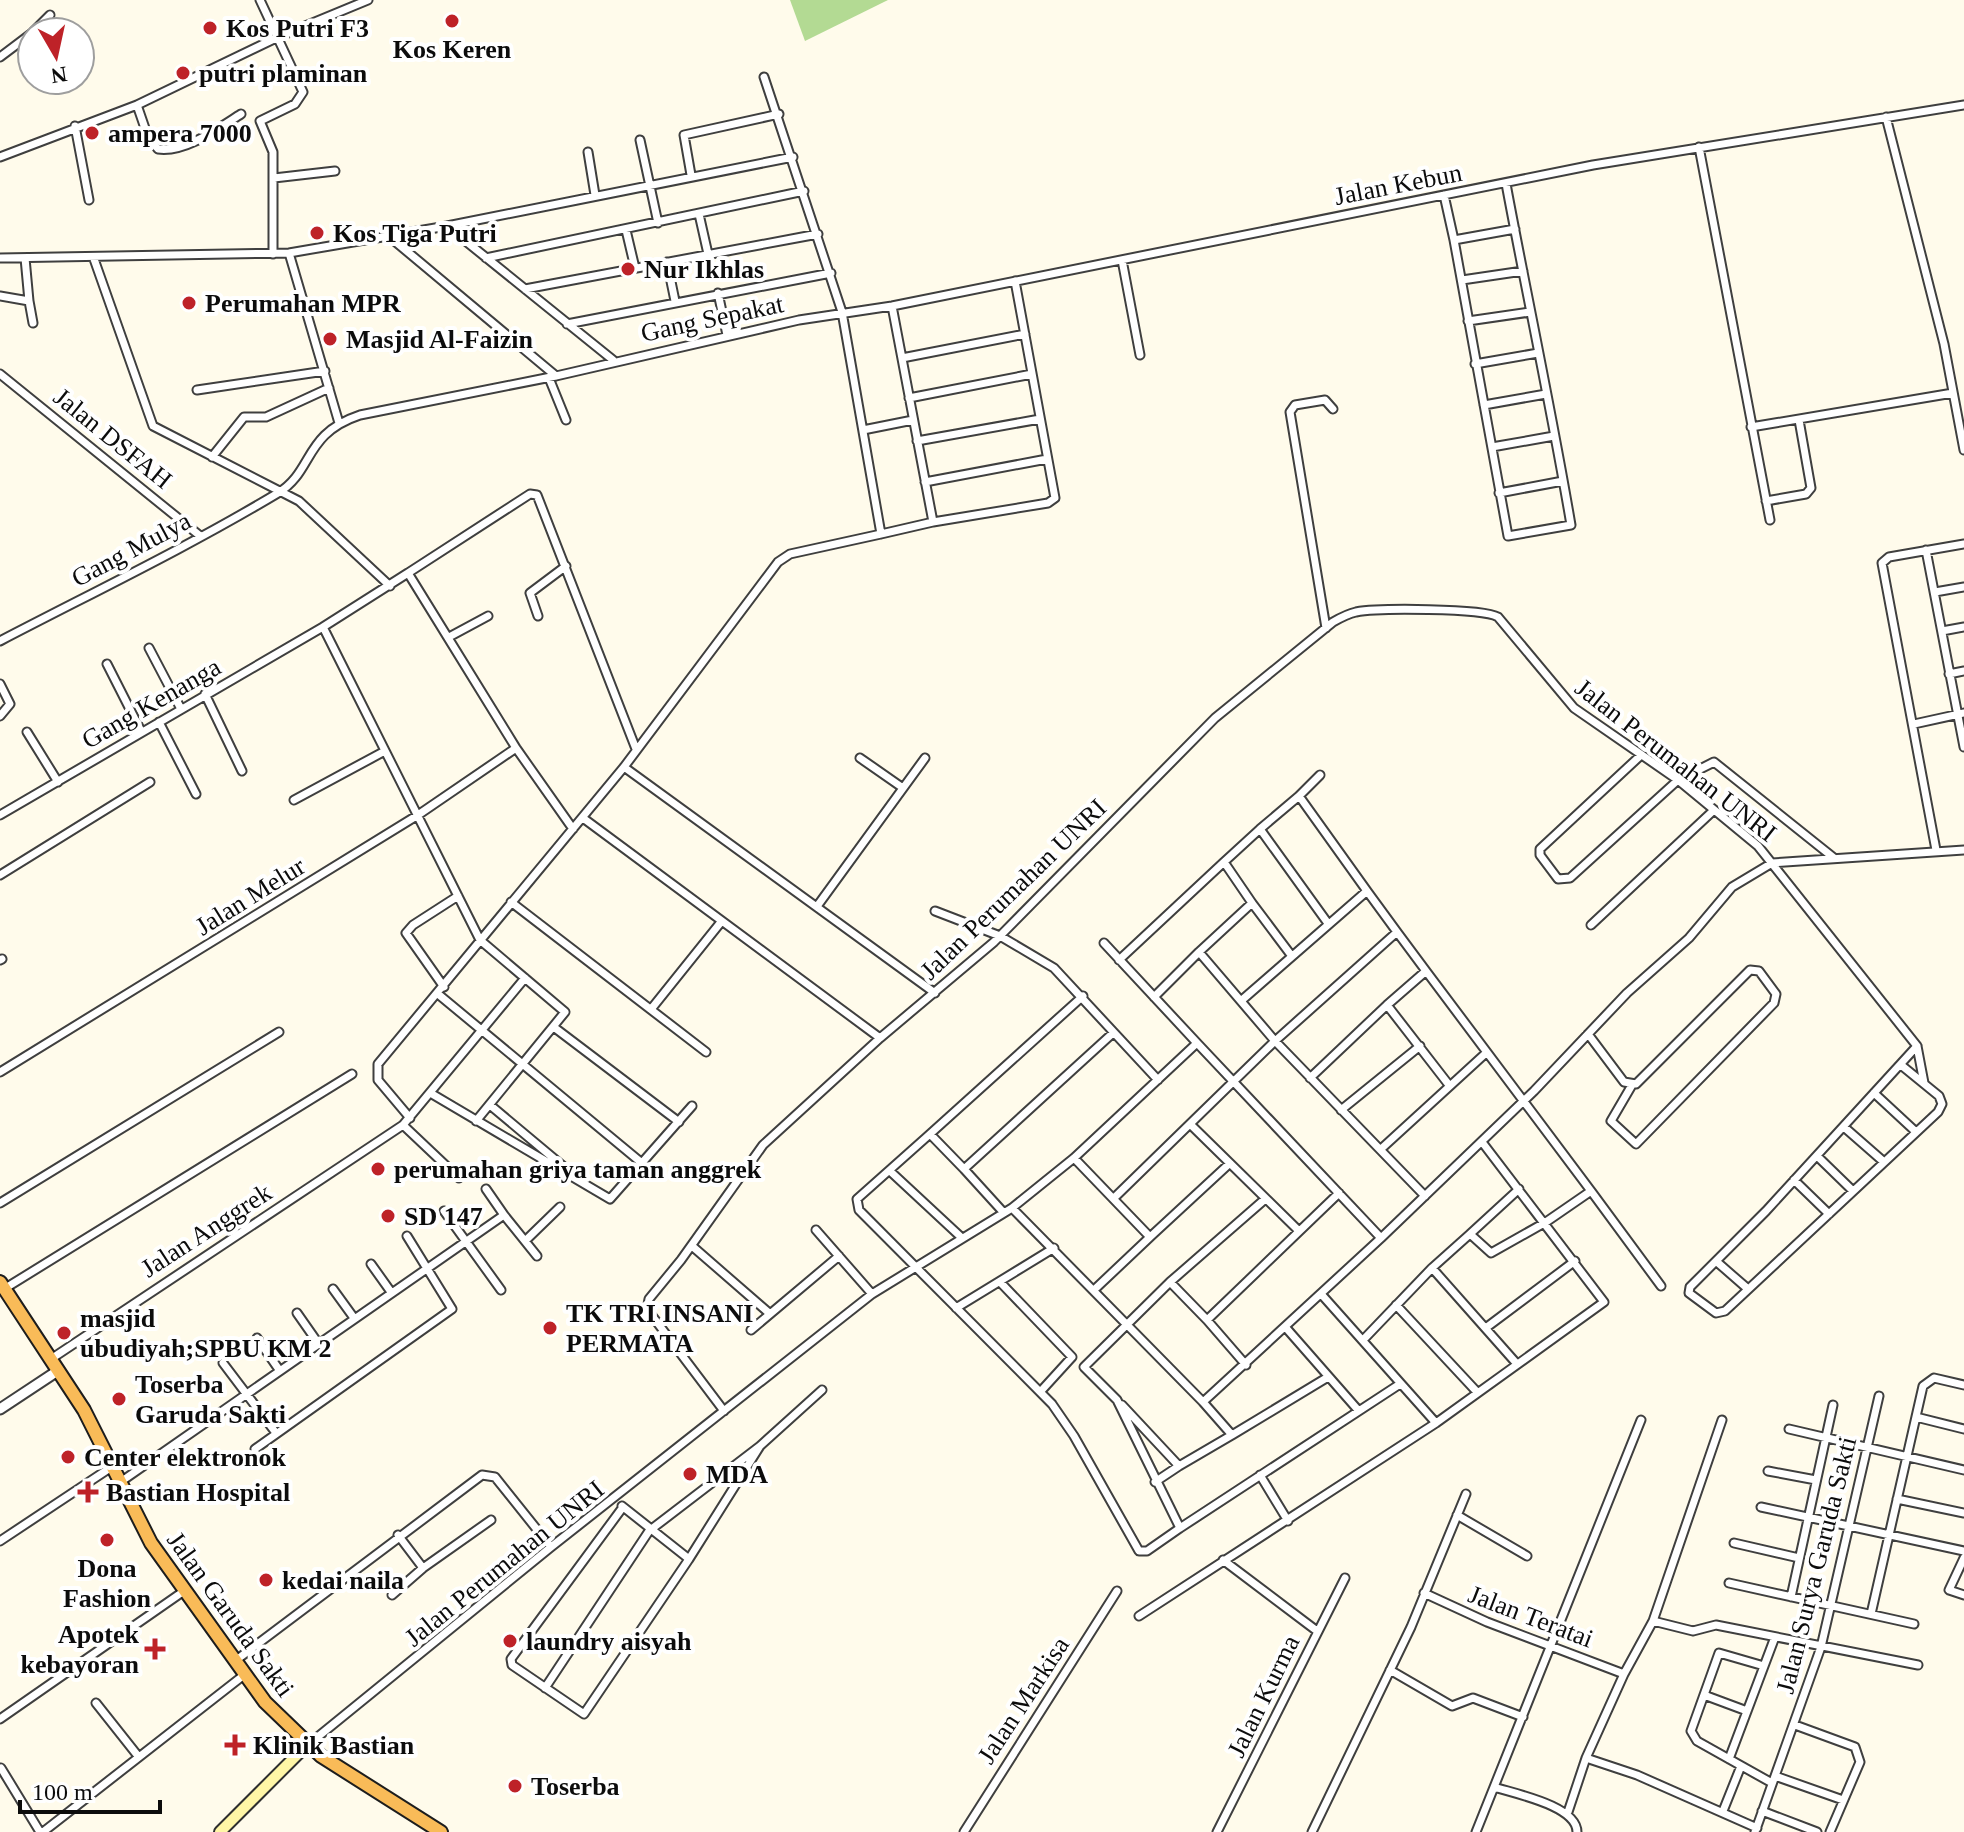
<svg xmlns="http://www.w3.org/2000/svg" width="1964" height="1832" font-family="'Times New Roman',serif">
  <style>
    .forest { fill: #b3da93 }
    .lines { fill: none; stroke-linecap: round; stroke-linejoin: round }
    .minor-casing { stroke: #3f3f3f; stroke-width: 11 }
    .tertiary-casing { stroke: #3f3f3f; stroke-width: 13 }
    .secondary-casing { stroke: #2e2e2e; stroke-width: 14 }
    .trunk-casing { stroke: #1d1d1d; stroke-width: 16 }
    .minor { stroke: #fff; stroke-width: 7 }
    .tertiary { stroke: #fff; stroke-width: 9 }
    .secondary { stroke: #fff6a6; stroke-width: 10 }
    .trunk { stroke: #f9bb58; stroke-width: 12 }
    .poi-dot { fill: #be2228; stroke: #fff; stroke-width: 3 }
    .labels { text-anchor: middle; stroke-width: 8; stroke-linejoin: round; paint-order: stroke }
    .poi-label { font-size: 26px; font-weight: bold; fill: #0c0c0c; stroke: #fff; text-anchor: start }
    .street-label { font-size: 26px; fill: #0c0c0c; stroke: #fff }
  </style>
  <rect width="100%" height="100%" fill="#fffbeb"/>
  <!-- forest -->
  <path class="forest" d="M790 0H888L805 41Z"/>
  <g class="lines">
    <!-- minor casing -->
    <g class="minor-casing">
      <path id="minor" d="M260 0 303 92 295 104 260 121 273 152V254
        M33 32 50 15
        M0 57 32 33
        M764 77 842 312 881 534 933 522
        M137 105 148 137 158 149C185 153 219 128 241 114
        M1886 117 1944 344 1964 450
        M75 126 89 200
        M640 140 658 223
        M1699 147 1770 520
        M588 152 595 195
        M0 157 137 105 276 38 368 0
        M691 175 684 135 779 114
        M274 178 335 171
        M1506 183 1507 189C1528 301 1552 413 1571 525L1508 536 1454 240 1515 229
        M1444 195 1454 240
        M699 214 708 254
        M447 226 793 157
        M626 230 635 268
        M391 238 556 376
        M289 253 339 423
        M0 258 289 253 447 226 613 360
        M25 258 29 301
        M486 258 804 191
        M94 259 153 426 299 501 390 586
        M1122 260 1140 355
        M667 262 675 301
        M1462 280 1523 271
        M525 289 818 234
        M718 293 727 335
        M0 296 29 301 33 323
        M892 306 933 522 1048 503 1055 498 1015 281
        M1468 321 1530 312
        M567 324 831 273
        M902 358 1025 334
        M1475 364 1538 353
        M0 374 199 535
        M549 378 566 420
        M197 390 325 371
        M909 398 1032 374
        M1484 405 1546 394
        M1751 427 1953 393
        M863 430 913 420
        M917 441 1040 419
        M1492 447 1554 436
        M212 457 244 417H266L329 388
        M925 482 1047 459
        M1499 493 1563 481
        M1766 501 1806 494 1811 488 1799 420
        M1926 550 1964 747
        M408 573 323 627 480 940 565 1012 476 1121
        M1935 592 1964 587
        M538 616 530 593 566 566
        M1326 628 1290 412 1295 405 1325 400 1333 409
        M1942 631 1964 627
        M449 637 488 616
        M0 641C92 593 188 547 278 493 314 471 303 434 360 415L556 376 799 320 892 306 1593 165 1964 105
        M149 648 181 709
        M107 664 141 731
        M1949 674 1964 671
        M0 684 10 704 0 716
        M205 694 242 771
        M159 722 196 794
        M1914 724 1964 713
        M27 732 58 782
        M1640 756 1540 849V855L1558 879 1570 878 1678 780 1714 762 1834 858
        M860 758 903 788
        M624 767 935 993
        M1320 775 1299 796 1367 891
        M1299 796 1260 829 1327 922
        M294 800 383 752
        M0 815 323 627
        M583 818 880 1038
        M573 829 516 748 408 573 530 494 537 495 636 749
        M1936 850 1882 563 1889 557 1964 544
        M0 875 150 782
        M511 902 706 1052
        M1252 903 1224 862 1260 829
        M818 905 925 758
        M935 911 1000 936 1054 968 1158 1080
        M1591 925 1714 810
        M1104 943 1197 1043
        M1199 952 1252 903 1291 955
        M0 960 2 959
        M1119 960 1224 862
        M444 987 406 933 413 925 458 896
        M438 994 643 1164
        M1154 997 1199 952 1275 1041 1397 932 1426 971
        M1242 1000 1367 891 1397 932
        M652 1008 721 922
        M555 1028 679 1122
        M1588 1034 1624 1082 1636 1084 1750 970 1759 971 1776 994 1774 1003 1636 1144 1611 1121 1632 1085
        M1917 1046 1924 1083
        M0 1072 418 815 516 748
        M1310 1078 1387 1005
        M1449 1085 1387 1005 1426 971 1591 1191 1546 1222 1491 1253 1470 1234 1519 1189
        M1874 1093 1915 1131
        M432 1094 610 1199 692 1106
        M490 1105 570 1172
        M1341 1110 1420 1046
        M410 1118 378 1080V1064L624 767 778 562 790 554 881 534
        M403 1125 459 1178
        M1191 1125 1298 1230
        M1844 1127 1884 1162
        M930 1134 857 1199 859 1210 1052 1404 1074 1436 1139 1551H1147L1180 1528
        M1381 1149 1486 1053
        M1817 1156 1853 1191
        M1074 1158 1150 1237 1229 1164
        M964 1169 930 1134 1083 996
        M891 1172 962 1238
        M1794 1180 1829 1214
        M486 1189 504 1215
        M1591 1191 1661 1286
        M1339 1193 1207 1320 1170 1282 1084 1367 1117 1400 1180 1528 1400 1384
        M1114 1198 1275 1041 1425 1196
        M0 1203 279 1032
        M1012 1208 1203 1402 1381 1238
        M444 1211 501 1290
        M1004 1213 964 1169 1113 1033
        M816 1230 872 1294
        M1470 1234 1432 1268 1517 1364
        M525 1241 560 1207
        M692 1246 769 1313
        M1717 1262 1748 1289
        M371 1264 391 1292
        M1000 1282 1072 1357 1041 1391
        M1170 1282 1264 1200
        M4 1289 352 1074
        M333 1289 354 1318
        M1095 1289 1150 1237
        M1396 1305 1477 1392
        M956 1308 1054 1248
        M297 1313 318 1343
        M1207 1320 1246 1365
        M1487 1327 1575 1261
        M1287 1329 1358 1410
        M751 1330 839 1256
        M257 1338 280 1371
        M1363 1340 1432 1268
        M51 1359 403 1125 525 978
        M223 1363 276 1433
        M1203 1402 1232 1435 1328 1377
        M1122 1405 1179 1466 1232 1435
        M724 1411 647 1309 649 1299 681 1260 763 1145 880 1038 994 942 1215 718 1333 622C1340 618 1347 614 1356 612 1377 608 1482 608 1498 617L1574 708 1678 780 1758 846 1917 1046 1766 1211 1690 1287 1689 1293 1716 1313 1725 1311 1938 1112 1942 1104 1939 1096 1901 1065
        M1916 1417 1964 1429
        M1436 1423 1604 1302 1482 1142
        M1789 1429 1964 1470
        M255 1449 452 1309 407 1236
        M1768 1471 1816 1480
        M1260 1475 1288 1521
        M1155 1482 1179 1466
        M119 1483 504 1215 537 1256
        M1897 1499 1964 1513
        M622 1506 689 1559 760 1446 822 1390
        M623 1507 511 1659 512 1665 584 1714 689 1559
        M1761 1507 1964 1551
        M1457 1515 1527 1556
        M398 1535 423 1568
        M0 1541 113 1466
        M1734 1543 1799 1558
        M1964 1558 1949 1590 1964 1595
        M1223 1560 1317 1631
        M1729 1583 1914 1624
        M1424 1593 1487 1622 1624 1674
        M392 1595 423 1568 491 1520
        M1791 1597 1833 1405
        M1871 1614 1923 1386 1934 1378 1964 1385
        M1139 1616 1436 1423 1322 1295
        M1653 1621 1693 1631 1716 1625 1918 1665
        M235 1661 482 1475 495 1477 551 1547
        M1764 1666 1719 1653 1691 1731 1697 1741 1772 1783
        M1390 1670 1452 1706 1473 1698 1523 1717
        M545 1688 649 1531 760 1446
        M1704 1695 1747 1711
        M96 1703 138 1756
        M0 1719 184 1591
        M1795 1725 1855 1747 1860 1762 1830 1832
        M309 1744 551 1547 872 1294 1012 1208 1074 1158 1197 1043 1381 1238 1534 1091 1627 993 1689 938 1732 887 1772 863 1964 850
        M1586 1758 1637 1775 1757 1828
        M1729 1759 1775 1637
        M1 1768 40 1832
        M1775 1776 1843 1800
        M1494 1787C1516 1794 1577 1806 1577 1832
        M1723 1811 1741 1766
        M1762 1811 1817 1832
        M1568 1812 1586 1758 1624 1674 1653 1621 1722 1420
        M43 1832 244 1675
        M964 1832 1117 1591
        M1217 1832 1345 1578
        M1312 1832 1411 1627 1466 1494
        M1476 1832 1641 1420
        M1755 1832 1821 1647 1879 1396"/>
    </g>
    <!-- tertiary casing -->
    <g class="tertiary-casing">
      <path id="tertiary" d="M0 1409 59 1370"/>
    </g>
    <!-- secondary casing -->
    <g class="secondary-casing">
      <path id="secondary" d="M220 1832 307 1745"/>
    </g>
    <!-- trunk casing -->
    <g class="trunk-casing">
      <path id="trunk" d="M0 1282 84 1410 151 1543 265 1702 321 1756 441 1832"/>
    </g>
    <!-- minor -->
    <use href="#minor" class="minor"/>
    <!-- tertiary -->
    <use href="#tertiary" class="tertiary"/>
    <!-- secondary -->
    <use href="#secondary" class="secondary"/>
    <!-- trunk -->
    <use href="#trunk" class="trunk"/>
  </g>
  <!-- markers -->
  <g class="poi-dot">
    <circle cx="452" cy="21" r="8"/>
    <circle cx="210" cy="28" r="8"/>
    <circle cx="183" cy="73" r="8"/>
    <circle cx="92" cy="133" r="8"/>
    <circle cx="317" cy="233" r="8"/>
    <circle cx="628" cy="269" r="8"/>
    <circle cx="189" cy="303" r="8"/>
    <circle cx="330" cy="339" r="8"/>
    <circle cx="378" cy="1169" r="8"/>
    <circle cx="388" cy="1216" r="8"/>
    <circle cx="550" cy="1328" r="8"/>
    <circle cx="64" cy="1333" r="8"/>
    <circle cx="119" cy="1399" r="8"/>
    <circle cx="68" cy="1457" r="8"/>
    <circle cx="690" cy="1474" r="8"/>
    <path d="M84 1480h8v8h8v8h-8v8h-8v-8h-8v-8h8z"/>
    <circle cx="107" cy="1540" r="8"/>
    <circle cx="266" cy="1580" r="8"/>
    <circle cx="510" cy="1641" r="8"/>
    <path d="M151 1637h8v8h8v8h-8v8h-8v-8h-8v-8h8z"/>
    <path d="M231 1733h8v8h8v8h-8v8h-8v-8h-8v-8h8z"/>
    <circle cx="515" cy="1786" r="8"/>
  </g>
  <g class="labels">
    <!-- poi labels -->
    <g class="poi-label">
      <text x="226" y="37">Kos Putri F3</text>
      <text x="452" y="58" text-anchor="middle">Kos Keren</text>
      <text x="199" y="82">putri plaminan</text>
      <text x="108" y="142">ampera 7000</text>
      <text x="333" y="242">Kos Tiga Putri</text>
      <text x="644" y="278">Nur Ikhlas</text>
      <text x="205" y="312">Perumahan MPR</text>
      <text x="346" y="348">Masjid Al-Faizin</text>
      <text x="394" y="1178">perumahan griya taman anggrek</text>
      <text x="404" y="1225">SD 147</text>
      <text x="566" y="1322">TK TRI INSANI<tspan x="566" dy="30">PERMATA</tspan></text>
      <text x="80" y="1327">masjid<tspan x="80" dy="30">ubudiyah;SPBU KM 2</tspan></text>
      <text x="135" y="1393">Toserba<tspan x="135" dy="30">Garuda Sakti</tspan></text>
      <text x="84" y="1466">Center elektronok</text>
      <text x="706" y="1483">MDA</text>
      <text x="106" y="1501">Bastian Hospital</text>
      <text x="107" y="1577" text-anchor="middle">Dona<tspan x="107" dy="30">Fashion</tspan></text>
      <text x="282" y="1589">kedai naila</text>
      <text x="139" y="1643" text-anchor="end">Apotek<tspan x="139" dy="30">kebayoran</tspan></text>
      <text x="526" y="1650">laundry aisyah</text>
      <text x="253" y="1754">Klinik Bastian</text>
      <text x="531" y="1795">Toserba</text>
    </g>
    <!-- street labels -->
    <g class="street-label">
      <text transform="translate(1398 184) rotate(-11)" y="9">Jalan Kebun</text>
      <text transform="translate(712 318) rotate(-12)" y="9">Gang Sepakat</text>
      <text transform="translate(113 438) rotate(39)" y="9">Jalan DSFAH</text>
      <text transform="translate(131 549) rotate(-28)" y="9">Gang Mulya</text>
      <text transform="translate(151 703) rotate(-30)" y="9">Gang Kenanga</text>
      <text transform="translate(1676 760) rotate(38)" y="9">Jalan Perumahan UNRI</text>
      <text transform="translate(1013 889) rotate(-44)" y="9">Jalan Perumahan UNRI</text>
      <text transform="translate(250 896) rotate(-32)" y="9">Jalan Melur</text>
      <text transform="translate(206 1230) rotate(-33)" y="9">Jalan Anggrek</text>
      <text transform="translate(504 1563) rotate(-39)" y="9">Jalan Perumahan UNRI</text>
      <text transform="translate(1816 1565) rotate(-76)" y="9">Jalan Surya Garuda Sakti</text>
      <text transform="translate(231 1614) rotate(54)" y="9">Jalan Garuda Sakti</text>
      <text transform="translate(1531 1616) rotate(21)" y="9">Jalan Teratai</text>
      <text transform="translate(1263 1696) rotate(-64)" y="9">Jalan Kurma</text>
      <text transform="translate(1023 1700) rotate(-57)" y="9">Jalan Markisa</text>
    </g>
  </g>
  <!-- north arrow -->
  <g transform="translate(56 56) rotate(171)"><circle r="38" fill="#ffffff" stroke="#9e9e9e" stroke-width="2"/>
  <path d="M0-6L14 30L0 20L-14 30Z" fill="#be2228"/>
  <text y="-12" font-size="22" font-weight="bold" text-anchor="middle" fill="#0c0c0c">N</text>
  </g>
  <!-- scale -->
  <path d="M20 1800v12h140v-12" fill="none" stroke="#0c0c0c" stroke-width="4"/>
  <text x="32" y="1800" font-size="24" fill="#0c0c0c" stroke="#ffffff" stroke-width="6" paint-order="stroke">100 m</text>
</svg>
